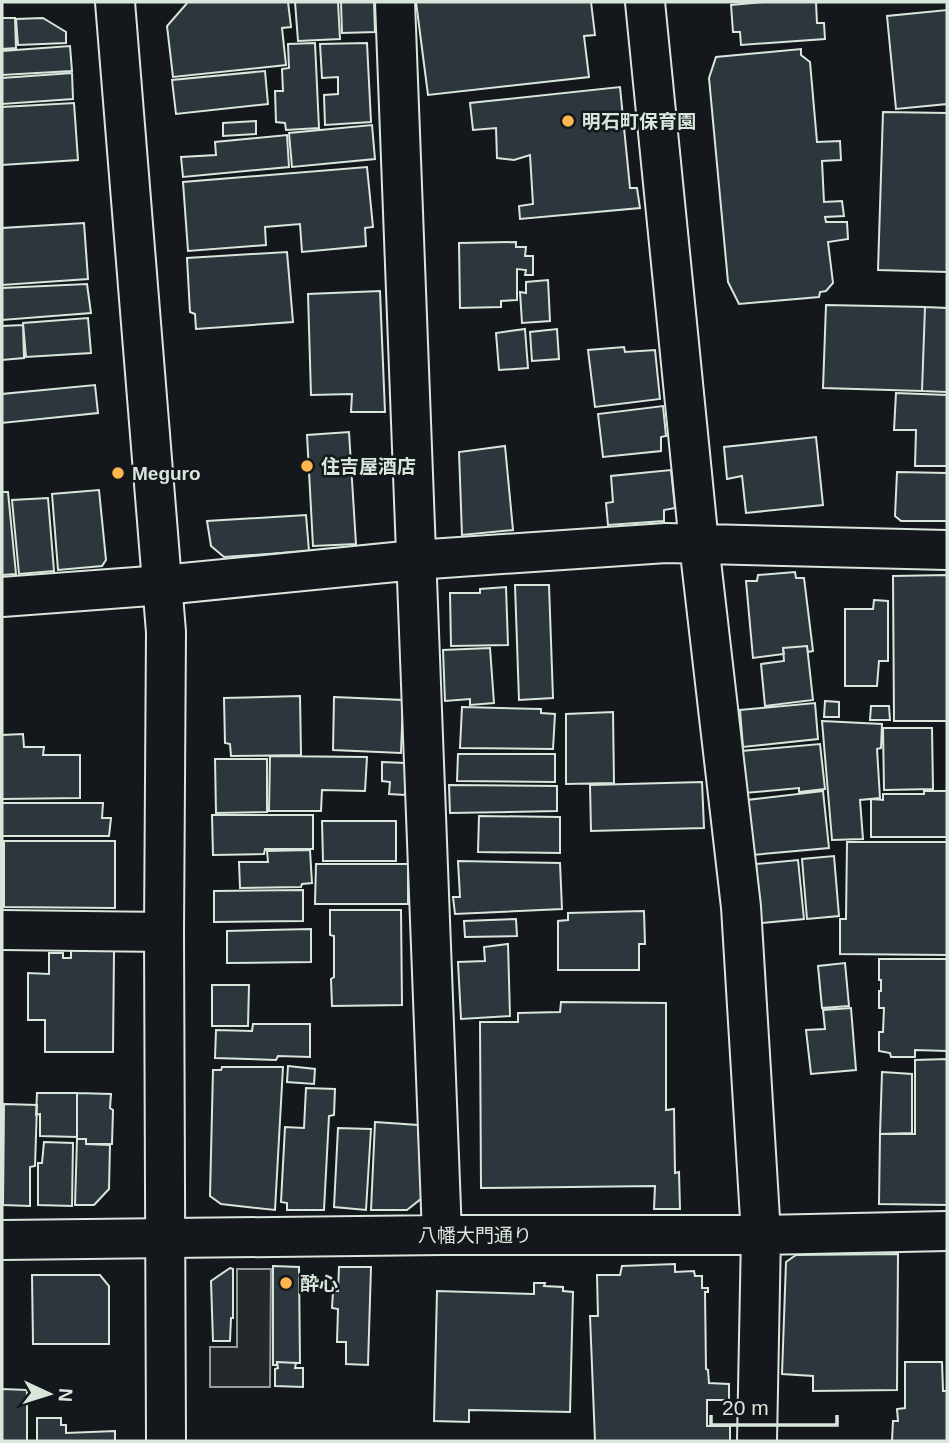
<svg xmlns="http://www.w3.org/2000/svg" width="949" height="1443" font-family="Helvetica,'Noto Sans JP',sans-serif">
  <style>
    .parking { fill: #24282b; stroke: #939e99; stroke-width: 2 }
    .building { fill: #2c363c; stroke: #d8e6dc; stroke-width: 2 }
    .lines { fill: none; stroke-linecap: round; stroke-linejoin: round }
    .minor-casing { stroke: #d8e6dc; stroke-width: 42 }
    .tertiary-casing { stroke: #d8e6dc; stroke-width: 42 }
    .minor { stroke: #14181c; stroke-width: 38 }
    .tertiary { stroke: #14181c; stroke-width: 38 }
    .poi-dot { fill: #ffb74d; stroke: #14181c; stroke-width: 2.5 }
    .labels { text-anchor: middle; stroke-width: 5; stroke-linejoin: round; paint-order: stroke }
    .poi-label { font-size: 19px; font-weight: bold; fill: #d8e6dc; stroke: #14181c; text-anchor: start }
    .street-label { font-size: 19px; fill: #d8e6dc; stroke: #14181c }
  </style>
  <rect width="100%" height="100%" fill="#14181c"/>
  <!-- parking -->
  <path class="parking" d="M237 1269H271L270 1387H210V1347H237Z"/>
  <!-- building -->
  <path class="building" d="M188 2H288L291 27 282 28 286 65 173 77 167 26Z
    M295 2H338L340 39 298 41Z
    M341 2H374L375 32 342 33Z
    M416 2H591L595 35 584 36 589 77 428 95Z
    M763 2H816L817 23H824L825 39 741 45 740 32H733L731 5Z
    M947 10V104L896 109 887 16Z
    M2 18H15L16 48 2 49Z
    M43 18 66 32V43L18 45 16 19Z
    M315 43 319 128 286 130 285 123 276 122 275 91H283L282 69 289 68 288 44Z
    M367 43 371 122 325 125 324 95 338 94V77L322 78 320 44Z
    M70 46 72 71 2 75V51Z
    M801 49V55L810 62 817 142 840 141 841 160 822 161 824 202 842 201 844 216 825 217 826 222H847L848 239 828 242 833 283 826 291 820 292 819 297 739 304 728 282 709 78 716 57Z
    M265 71 268 104 176 114 172 80Z
    M72 73 73 99 2 104V78Z
    M620 87 630 188H637L640 208 520 219 519 206 533 204 530 155 514 160 497 158 496 128 473 130 470 103Z
    M74 103 78 160 2 165V107Z
    M883 112 947 113V272L878 270Z
    M256 121V134L223 136V123Z
    M372 125 375 159 292 167 289 133Z
    M287 135 289 167 183 177 181 157 216 155 215 142Z
    M367 167 373 227 365 228 366 246 302 252 300 224 265 227 266 245 188 251 183 182Z
    M84 223 88 279 2 285V228Z
    M516 242V247H526L525 256H533V275H525L526 270 517 269V300L501 301V307L460 308 459 243Z
    M287 252 293 322 196 329 195 314 190 312 187 258Z
    M548 280 550 321 522 323 520 292 526 293V282Z
    M87 284 91 313 2 320V288Z
    M380 291 385 412H351L352 394 311 395 308 294Z
    M826 305 925 307 922 391 823 388Z
    M925 307 947 308V392L922 391Z
    M88 318 91 353 26 357 23 323Z
    M23 325 24 358 2 360V326Z
    M525 329 528 368 499 370 496 333Z
    M557 329 559 359 532 361 530 332Z
    M624 347 625 352 655 350 660 399 595 407 588 350Z
    M95 385 98 413 2 423V394Z
    M896 393 947 395V466H915L916 430H894Z
    M663 406 666 436 661 437V451L603 457 598 414Z
    M349 432 356 544 313 546 307 435Z
    M816 437 823 505 746 513 742 476 727 479 724 447Z
    M505 446 513 530 462 535 459 452Z
    M671 470 675 508 664 510V521L608 525 606 503 613 502 611 476Z
    M897 472 947 473V521H901L895 516Z
    M99 490 106 560 102 566 58 570 52 494Z
    M2 492H8L16 574 2 575Z
    M48 498 54 571 19 574 12 500Z
    M306 515 309 551 224 557 211 546 207 521Z
    M795 572 796 578H804L813 651 808 652 807 646 783 648 784 654 753 658 746 581H757L758 575Z
    M947 575V721H894L893 576Z
    M515 585H549L553 698 519 700Z
    M506 587 508 645 451 646 450 593H480V589Z
    M874 600 888 601V661H879L877 686H845V609H873Z
    M807 646 813 700 765 706 761 664 784 661 783 648Z
    M490 648 494 703 470 705V699L445 701 443 650Z
    M300 696 301 755 231 756 230 744 225 743 224 698Z
    M334 697 403 700 401 753 333 750Z
    M825 701 839 702V717H824Z
    M815 703 818 739 743 747 740 710Z
    M871 706H889L890 720H870Z
    M462 707 541 709V713L555 714 553 749 460 748Z
    M613 712 614 783 566 784V714Z
    M822 721 882 724 881 748 877 749 880 798 860 800 863 839 832 840Z
    M883 728H932L933 789 884 790Z
    M23 734 24 747H44L43 755H80V798L2 799V735Z
    M820 744 825 789 799 792V788L745 793 741 751Z
    M458 754H555V782L457 781Z
    M270 756 367 757 365 791 322 790 321 811H269Z
    M215 759H267V812L216 813Z
    M382 762 405 763V795L389 794 390 782 382 781Z
    M702 782 704 828 591 831 590 785Z
    M449 785 557 786V811L450 813Z
    M823 791 829 848 752 855 747 800Z
    M924 791H947V837H871V799L883 800V794H924Z
    M2 803H103L102 818H111L109 836H2Z
    M212 815H313V849H265L264 854 213 855Z
    M479 816 560 817V853L478 852Z
    M322 821H396V861H323Z
    M4 841H115V908L4 907Z
    M847 842H947V955L840 954V919H846Z
    M310 850 312 883 302 884 301 887 240 888 239 862H268L267 851Z
    M834 856 839 916 807 919 802 859Z
    M798 860 804 919 761 923 756 864Z
    M458 861 560 863 562 909 455 914 453 897H460Z
    M316 864H408V904H315Z
    M303 890V921L214 922V891Z
    M330 910H401L402 1005 332 1006 331 979 334 977V936L330 935Z
    M644 911 645 944H639V970H558V921L568 920V913Z
    M516 919 517 936 465 937 464 921Z
    M311 929V962L227 963V931Z
    M508 944 510 1016 461 1019 458 962 485 961 484 947Z
    M71 950 114 951 113 1052H45V1020H28V973L49 974V953H63V958H71Z
    M879 959H947V1051L915 1050V1057H891L890 1053 879 1051V1032H883L884 1008H879V991H881V980H879Z
    M845 963 849 1006 822 1008 818 966Z
    M212 985H249L248 1026H212Z
    M561 1002 666 1003V1110L674 1109 675 1173 679 1172 680 1209H654L655 1186 481 1188 480 1022H518V1013L560 1012Z
    M851 1008 856 1070 811 1074 806 1030 825 1029 823 1010Z
    M253 1024H310V1057L278 1056 276 1060 215 1058 216 1030 252 1031Z
    M947 1059V1205L879 1204 880 1134H915V1060Z
    M288 1066 315 1069 314 1084 287 1082Z
    M222 1067H283L275 1210 221 1204 210 1196 213 1070H221Z
    M882 1072 912 1074V1133L880 1134Z
    M306 1088 335 1089 334 1115 329 1116 324 1210H287V1203L281 1202 285 1127 304 1128Z
    M37 1093H77V1137L40 1136V1114L36 1115Z
    M77 1093 111 1094 110 1108 113 1110 112 1144H86V1139H77Z
    M4 1104 37 1105 35 1166 30 1167V1206L3 1205Z
    M375 1122 418 1125 422 1198 407 1210H371Z
    M338 1128 371 1129 366 1210 334 1207Z
    M77 1139H86V1144L110 1145 109 1189 94 1205H75Z
    M44 1142 73 1143 72 1206 38 1205V1163H42Z
    M898 1254 897 1390 813 1391V1376L782 1374 786 1262 796 1255Z
    M675 1264V1272L694 1271 695 1276H702V1288H708V1292H705L706 1369 708 1370 709 1383 729 1384V1400H707V1426H730V1441H595L590 1316H598L597 1275H620L622 1266Z
    M273 1266 299 1267 300 1363 277 1362V1365H273Z
    M339 1267H371L368 1365 346 1364V1342H337L338 1309 332 1308 333 1291H338Z
    M230 1268 233 1269V1318H231L230 1341H213L211 1281Z
    M32 1275H100L109 1286V1344H33Z
    M534 1283H545L544 1286 563 1287V1291L573 1292 570 1412 469 1410V1422L434 1421 437 1291 534 1294Z
    M277 1362 296 1363 295 1368H303V1387L275 1386V1369L278 1368Z
    M905 1362H942L943 1391H947V1441H892L893 1421H898L897 1409 905 1408Z
    M2 1389 27 1390V1441H2Z
    M37 1418H61V1425H66V1433L115 1431V1441H37Z"/>
  <g class="lines">
    <!-- minor casing -->
    <g class="minor-casing">
      <path id="minor" d="M395 2 442 1235
        M645 2 699 544 741 907 761 1235 757 1441
        M2 597 163 585 415 560 666 543 947 550
        M2 930 164 932
        M2 1240 442 1235H761L947 1231"/>
    </g>
    <!-- tertiary casing -->
    <g class="tertiary-casing">
      <path id="tertiary" d="M115 2 166 632 164 932 166 1441"/>
    </g>
    <!-- minor -->
    <use href="#minor" class="minor"/>
    <!-- tertiary -->
    <use href="#tertiary" class="tertiary"/>
  </g>
  <!-- markers -->
  <g class="poi-dot">
    <circle cx="568" cy="121" r="7"/>
    <circle cx="307" cy="466" r="7"/>
    <circle cx="118" cy="473" r="7"/>
    <circle cx="286" cy="1283" r="7"/>
  </g>
  <g class="labels">
    <!-- poi labels -->
    <g class="poi-label">
      <text x="582" y="128">明石町保育園</text>
      <text x="321" y="473">住吉屋酒店</text>
      <text x="132" y="480">Meguro</text>
      <text x="300" y="1290">酔心</text>
    </g>
    <!-- street labels -->
    <g class="street-label">
      <text x="475" y="1242">八幡大門通り</text>
    </g>
  </g>
  <!-- border -->
  <rect width="949" height="1443" fill="none" stroke="#d8e6dc" stroke-width="7"/>
  <!-- north arrow -->
  <g transform="translate(49 1394) rotate(94)" stroke="#14181c" stroke-width="5" paint-order="stroke">
  <path d="M0-5L12 26L0 18L-12 26Z" fill="#d8e6dc"/>
  <text y="-10" font-size="19" font-weight="bold" text-anchor="middle" fill="#d8e6dc">N</text>
  </g>
  <!-- scale -->
  <path d="M711 1415v10h126v-10" fill="none" stroke="#d8e6dc" stroke-width="3.5"/>
  <text x="722" y="1415" font-size="21" fill="#d8e6dc" stroke="#14181c" stroke-width="5" paint-order="stroke">20 m</text>
</svg>
